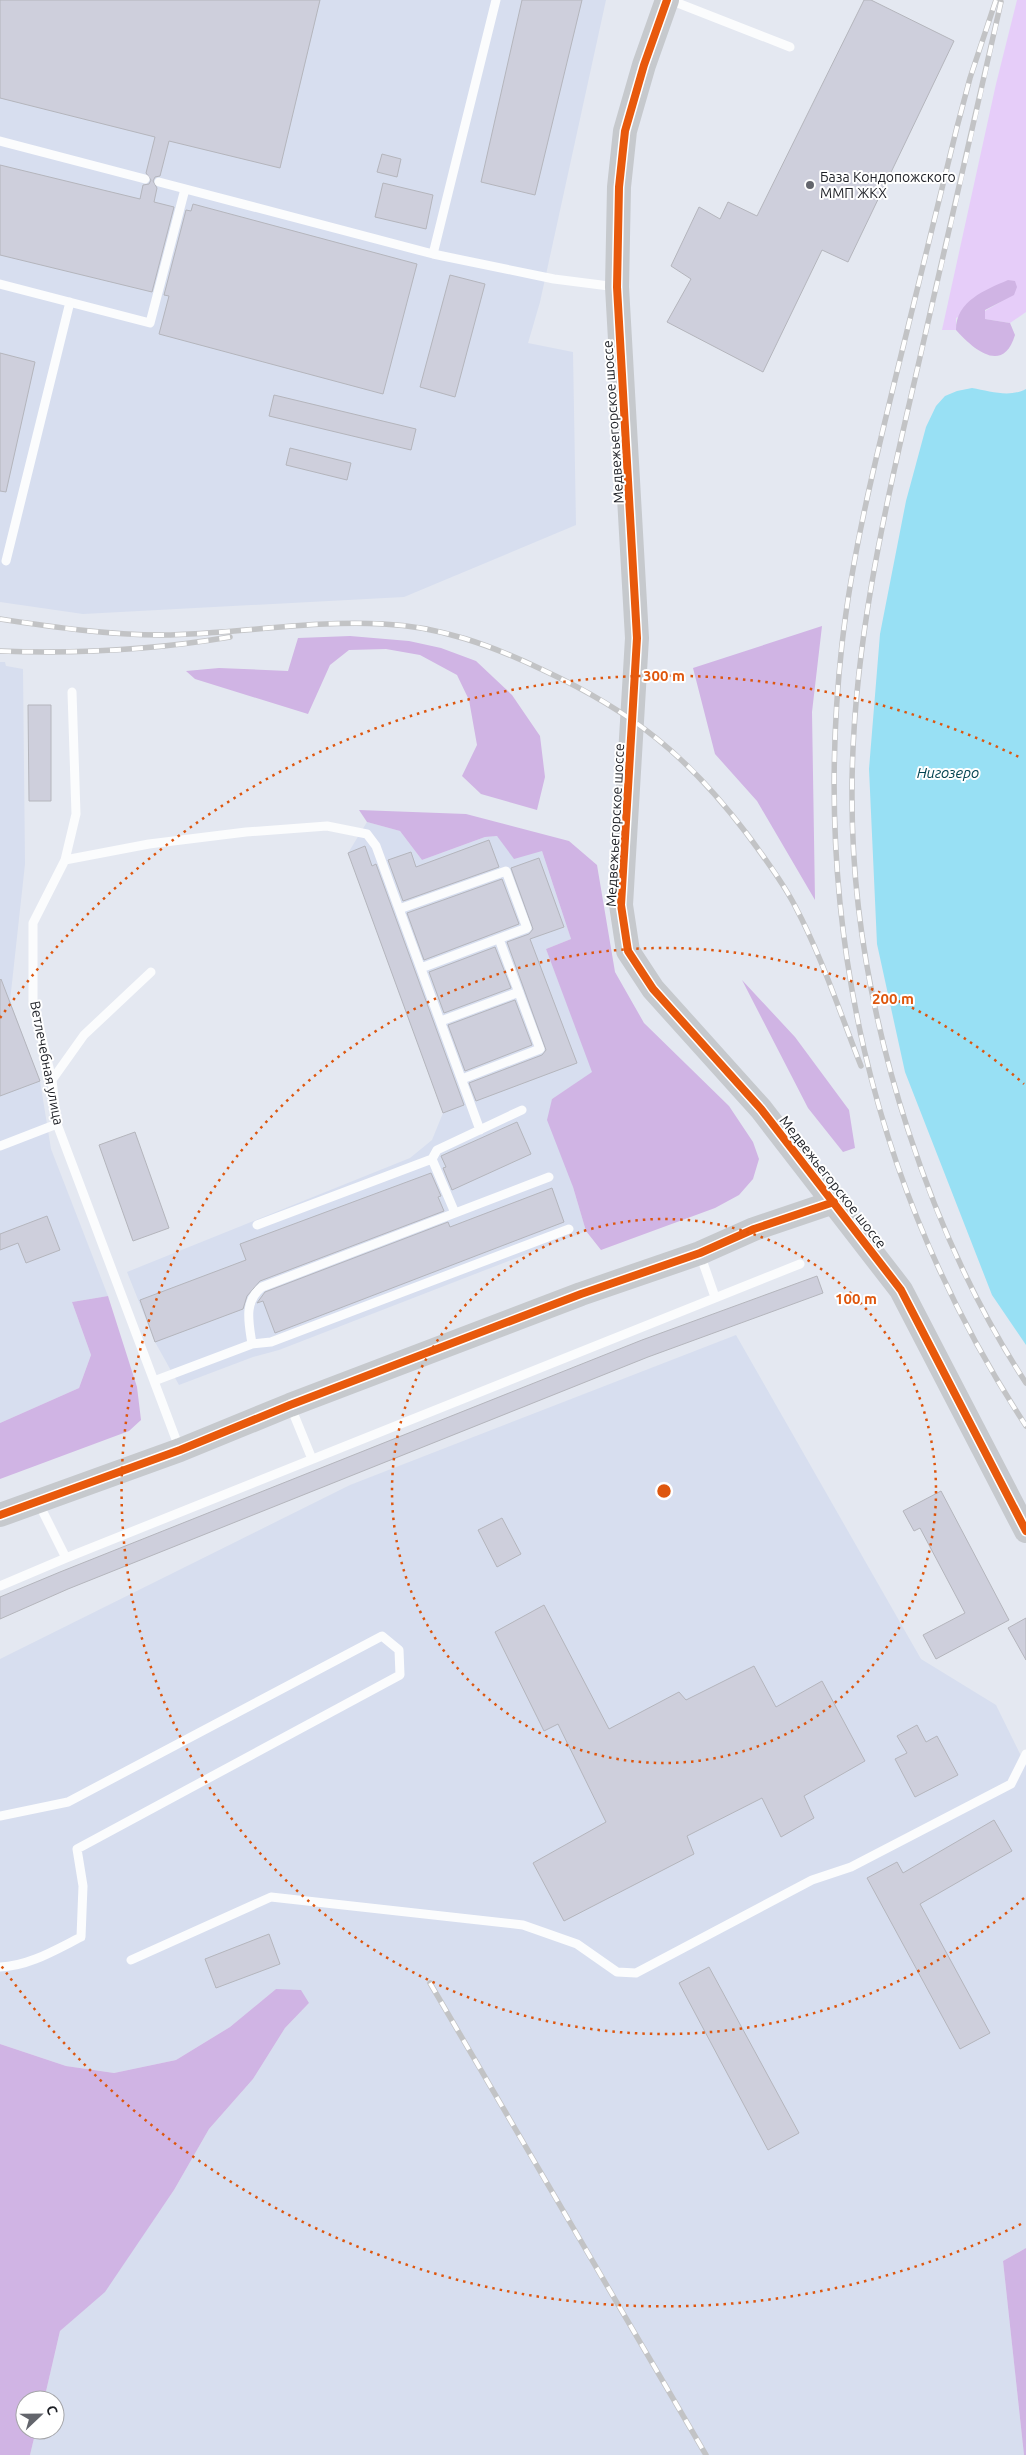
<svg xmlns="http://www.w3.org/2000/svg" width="1026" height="2455" font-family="Ubuntu,sans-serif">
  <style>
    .built { fill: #d7deef }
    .green { fill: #e6cdf9 }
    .forest { fill: #d0b4e4 }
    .water { fill: #98e0f4 }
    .building { fill: #cecfdc; stroke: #b4b5bc }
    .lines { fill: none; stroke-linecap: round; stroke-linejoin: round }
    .lane { stroke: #fbfcfd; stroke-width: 9 }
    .secondary { stroke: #c6c9cd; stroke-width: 24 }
    .rail-casing { stroke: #c2c3c5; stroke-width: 5.5 }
    .rail { stroke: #fff; stroke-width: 4; stroke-dasharray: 11; stroke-linecap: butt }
    .cycleway-casing { stroke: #fff; stroke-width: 11 }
    .cycleway { stroke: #e8590c; stroke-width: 8 }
    .ring { fill: none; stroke: #de560d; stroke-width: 2.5; stroke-dasharray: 2.5 5 }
    .poi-dot { fill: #63656c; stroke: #fff; stroke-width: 2 }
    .labels { text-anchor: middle; stroke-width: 4; stroke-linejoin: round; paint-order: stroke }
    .poi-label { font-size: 14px; fill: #1d1f25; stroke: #fff; text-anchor: start }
    .street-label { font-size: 14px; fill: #1d1f25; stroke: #fff }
    .water-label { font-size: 15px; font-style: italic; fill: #044552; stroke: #fff }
    .centre { fill: #de560d; stroke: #fff; stroke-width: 2.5 }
    .ring-label { font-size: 15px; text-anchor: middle; font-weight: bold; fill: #de560d; stroke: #fff; stroke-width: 4; stroke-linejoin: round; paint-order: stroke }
  </style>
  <rect width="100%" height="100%" fill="#e4e8f1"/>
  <!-- built -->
  <path class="built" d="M0 0H606L540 302 528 343 573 352 576 525 404 597 83 614 0 602Z
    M0 662H5L6 666 23 669 25 864 10 1001 40 1081 51 1149 108 1296 72 1302 91 1355 79 1388 0 1423Z
    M367 822 400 831 422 860 485 837 497 836 542 851 571 939 546 949 593 1072 552 1099 573 1187 586 1231 279 1350 253 1357 179 1385 155 1342 127 1272 410 1158 432 1140 443 1113 348 853Z
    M736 1335 921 1659 996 1705 1026 1766V2248L1003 2261 1024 2455H30L36 2430H55V2400H44L60 2331 105 2291 174 2190 209 2129 253 2079 285 2028 309 2003 276 1989 230 2027 176 2060 114 2073 66 2066 0 2044V1659L350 1485Z"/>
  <!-- green -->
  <path class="green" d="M1017 0H1026V312L1010 323 985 319V311L1014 294 956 318V330H942L996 84Z"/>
  <!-- forest -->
  <path class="forest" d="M1008 280 1015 281 1017 287 1014 295 985 310V319L1010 323 1015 335C1003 375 973 349 956 330 956 301 985 290 1008 280Z
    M822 626 812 712 815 900 757 801 715 754 693 668Z
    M350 636 409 641 441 648 476 661 512 695 540 736 545 777 537 810 481 794 462 776 477 745 469 700 457 675 420 655 386 649 349 650 330 665 308 714 195 679 186 671 219 668 288 671 298 638Z
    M359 810 466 814 569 841 597 865 615 972 644 1023 729 1106 753 1142 759 1159 753 1179 739 1195 715 1208 601 1250 586 1231 573 1187 547 1120 552 1099 592 1072 546 949 571 939 542 851 514 859 497 836 485 837 422 860 400 831 367 822Z
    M742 980 795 1037 849 1110 855 1148 843 1152 808 1108Z
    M108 1296 137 1387 141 1420 129 1431 0 1479V1423L79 1388 91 1355 72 1302Z
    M276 1989 301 1990 309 2003 285 2028 253 2079 209 2129 174 2190 105 2292 60 2331 44 2400H25V2430H36L30 2455H0V2044L66 2066 114 2073 176 2060 230 2027Z
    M1026 2248V2455H1024L1003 2261Z"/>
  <!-- water -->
  <path class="water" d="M972 388C990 391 1009 398 1026 389V1345L992 1295 905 1072 877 944 869 769 880 634 906 501 926 427 936 406 945 396 957 391Z"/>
  <!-- building -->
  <path class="building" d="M0 0H320L280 168 169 141 160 176 155 177 153 181 157 188 154 202 174 207 152 292 0 255V165L140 199 143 185 149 184 151 180 146 173 155 137 0 98Z
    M522 0H582L535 195 481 182Z
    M864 0H871L954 41 848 262 822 250 763 372 667 322 691 279 671 266 699 207 720 219 728 202 757 216Z
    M382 154 401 159 397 177 377 172Z
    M383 183 433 195 426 229 375 217Z
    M193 204 417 264 383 394 159 334 169 296 164 295 186 210 191 211Z
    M450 275 485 284 455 397 420 387Z
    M0 353 35 362 6 492 0 491Z
    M274 395 416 429 411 450 269 416Z
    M290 448 351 463 347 480 286 465Z
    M28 705H51V801H29Z
    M489 840 499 867 403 901 388 860 411 852 416 867Z
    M365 846 372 866 376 864 464 1105 443 1113 348 853Z
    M539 858 564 927 530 939 577 1063 476 1101 469 1083 542 1055 546 1050 507 942 529 934 533 929 511 868Z
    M502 879 519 924 424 960 407 913Z
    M495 947 511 988 444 1013 429 972Z
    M1 979 40 1081 0 1096V980Z
    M515 1000 532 1045 465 1071 448 1025Z
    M517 1122 531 1154 452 1190 443 1168 446 1167 441 1156Z
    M135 1132 169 1228 133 1241 99 1145Z
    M431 1173 441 1196 438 1197 444 1211 260 1281 247 1296 243 1309 155 1342 140 1300 246 1260 240 1244Z
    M552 1188 564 1222 275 1333 263 1301 257 1303 265 1292 448 1222 450 1227Z
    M47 1216 60 1250 26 1263 18 1243 0 1250V1234Z
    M817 1276 823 1293 648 1357 68 1589 0 1619V1597L60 1572 642 1340Z
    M941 1491 1009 1620 936 1659 923 1635 965 1613 920 1528 914 1531 903 1511Z
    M502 1518 521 1554 497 1567 478 1530Z
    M544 1605 609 1729 679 1692 686 1700 754 1666 776 1707 822 1681 865 1761 804 1796 814 1818 781 1837 762 1798 687 1836 694 1854 564 1921 533 1863 606 1822 558 1724 544 1731 495 1632Z
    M1026 1618V1660L1008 1628Z
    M917 1725 926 1742 937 1736 958 1775 915 1797 895 1759 907 1753 897 1736Z
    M994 1820 1012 1851 920 1904 990 2033 960 2049 867 1878 897 1862 903 1873Z
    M269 1934 280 1964 216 1988 205 1959Z
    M709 1967 799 2133 768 2150 679 1983Z"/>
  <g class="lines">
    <!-- lane -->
    <path class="lane" d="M670 0 790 47
      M0 141 145 179
      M159 182 433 254 554 279 617 287
      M433 254 496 0
      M0 284 150 323 185 189
      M6 561 70 302
      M72 692 76 814 65 860 33 923V1001L52 1080 57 1124 180 1450
      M65 860 149 844 246 832 327 826 367 834 376 846 480 1130
      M399 909 506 871 527 928 421 968
      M441 1021 519 992
      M462 1079 540 1049 499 939
      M52 1080 84 1035 151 972
      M0 1146 57 1124
      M432 1159 437 1150 522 1110
      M257 1225 432 1159 455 1213
      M700 1254 715 1297
      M252 1344C249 1323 243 1302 262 1287L549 1177
      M154 1381 252 1344 271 1342 569 1229
      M290 1405 312 1459
      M38 1502 66 1558
      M0 1586 66 1558 800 1264
      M0 1816 68 1802 382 1636 399 1650 400 1675 77 1849 83 1886 81 1937C55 1950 29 1966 0 1967
      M131 1960 271 1897 523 1925 577 1944 617 1972 636 1973 812 1880 851 1867 1011 1784 1026 1754"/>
    <!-- secondary -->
    <path class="secondary" d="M667 0 644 65 625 131 619 187 617 287 637 638 621 905 628 951 653 989 761 1109 901 1290 1026 1531
      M0 1515 180 1450 290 1405 581 1294 700 1253 754 1229 834 1202"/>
    <!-- rail casing -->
    <g class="rail-casing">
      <path id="rail" d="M996 0 970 78 957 127C936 213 915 299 894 384 873 470 852 556 842 644 811 923 872 1191 1026 1426
        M1001 2C974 124 946 245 918 366 885 508 851 652 852 798 852 912 873 1022 908 1130 937 1219 974 1304 1026 1383
        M0 619C53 627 107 635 162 635 236 634 309 620 383 624 439 626 493 646 543 670 633 712 687 755 747 834 764 857 782 881 795 906 822 957 840 1013 861 1066
        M0 651C78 654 153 650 230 637
        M430 1983 706 2455"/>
    </g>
    <!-- rail -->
    <use href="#rail" class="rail"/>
    <!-- cycleway casing -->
    <g class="cycleway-casing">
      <path id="cycleway" d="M667 0 644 65 625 131 619 187 617 287 637 638 621 905 628 951 653 989 761 1109 901 1290 1026 1531
        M0 1515 180 1450 290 1405 581 1294 700 1253 754 1229 834 1202"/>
    </g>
    <!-- cycleway -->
    <use href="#cycleway" class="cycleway"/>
  </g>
  <!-- distance rings -->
  <g class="ring">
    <circle cx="664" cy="1491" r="272"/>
    <path d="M1024 1898A543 543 0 1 1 1024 1084"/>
    <path d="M1021 2224A815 815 0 0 1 0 1964M0 1018A815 815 0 0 1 1021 758"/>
  </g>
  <!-- markers -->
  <circle class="poi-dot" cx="810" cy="185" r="5"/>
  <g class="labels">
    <!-- poi labels -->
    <g class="poi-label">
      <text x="820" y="182">База Кондопожского<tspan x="820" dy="16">ММП ЖКХ</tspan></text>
    </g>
    <!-- street labels -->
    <g class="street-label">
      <text transform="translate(613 422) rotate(-94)" y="5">Медвежьегорское шоссе</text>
      <text transform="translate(615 825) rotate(-87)" y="5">Медвежьегорское шоссе</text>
      <text transform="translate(47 1063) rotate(79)" y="5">Ветлечебная улица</text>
      <text transform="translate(833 1182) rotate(52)" y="5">Медвежьегорское шоссе</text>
    </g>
    <!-- water labels -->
    <g class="water-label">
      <text x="948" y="778">Нигозеро</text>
    </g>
  </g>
  <circle cx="664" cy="1491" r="8" class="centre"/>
  <g class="ring-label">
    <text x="664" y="681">300 m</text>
    <text x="893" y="1004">200 m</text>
    <text x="856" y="1304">100 m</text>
  </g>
  <!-- north arrow -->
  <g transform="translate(40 2415) rotate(68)"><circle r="24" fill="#ffffff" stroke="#a5a5a8"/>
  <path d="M0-4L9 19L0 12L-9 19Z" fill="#63656c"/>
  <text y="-8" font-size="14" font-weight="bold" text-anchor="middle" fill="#1d1f25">С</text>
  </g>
</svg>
